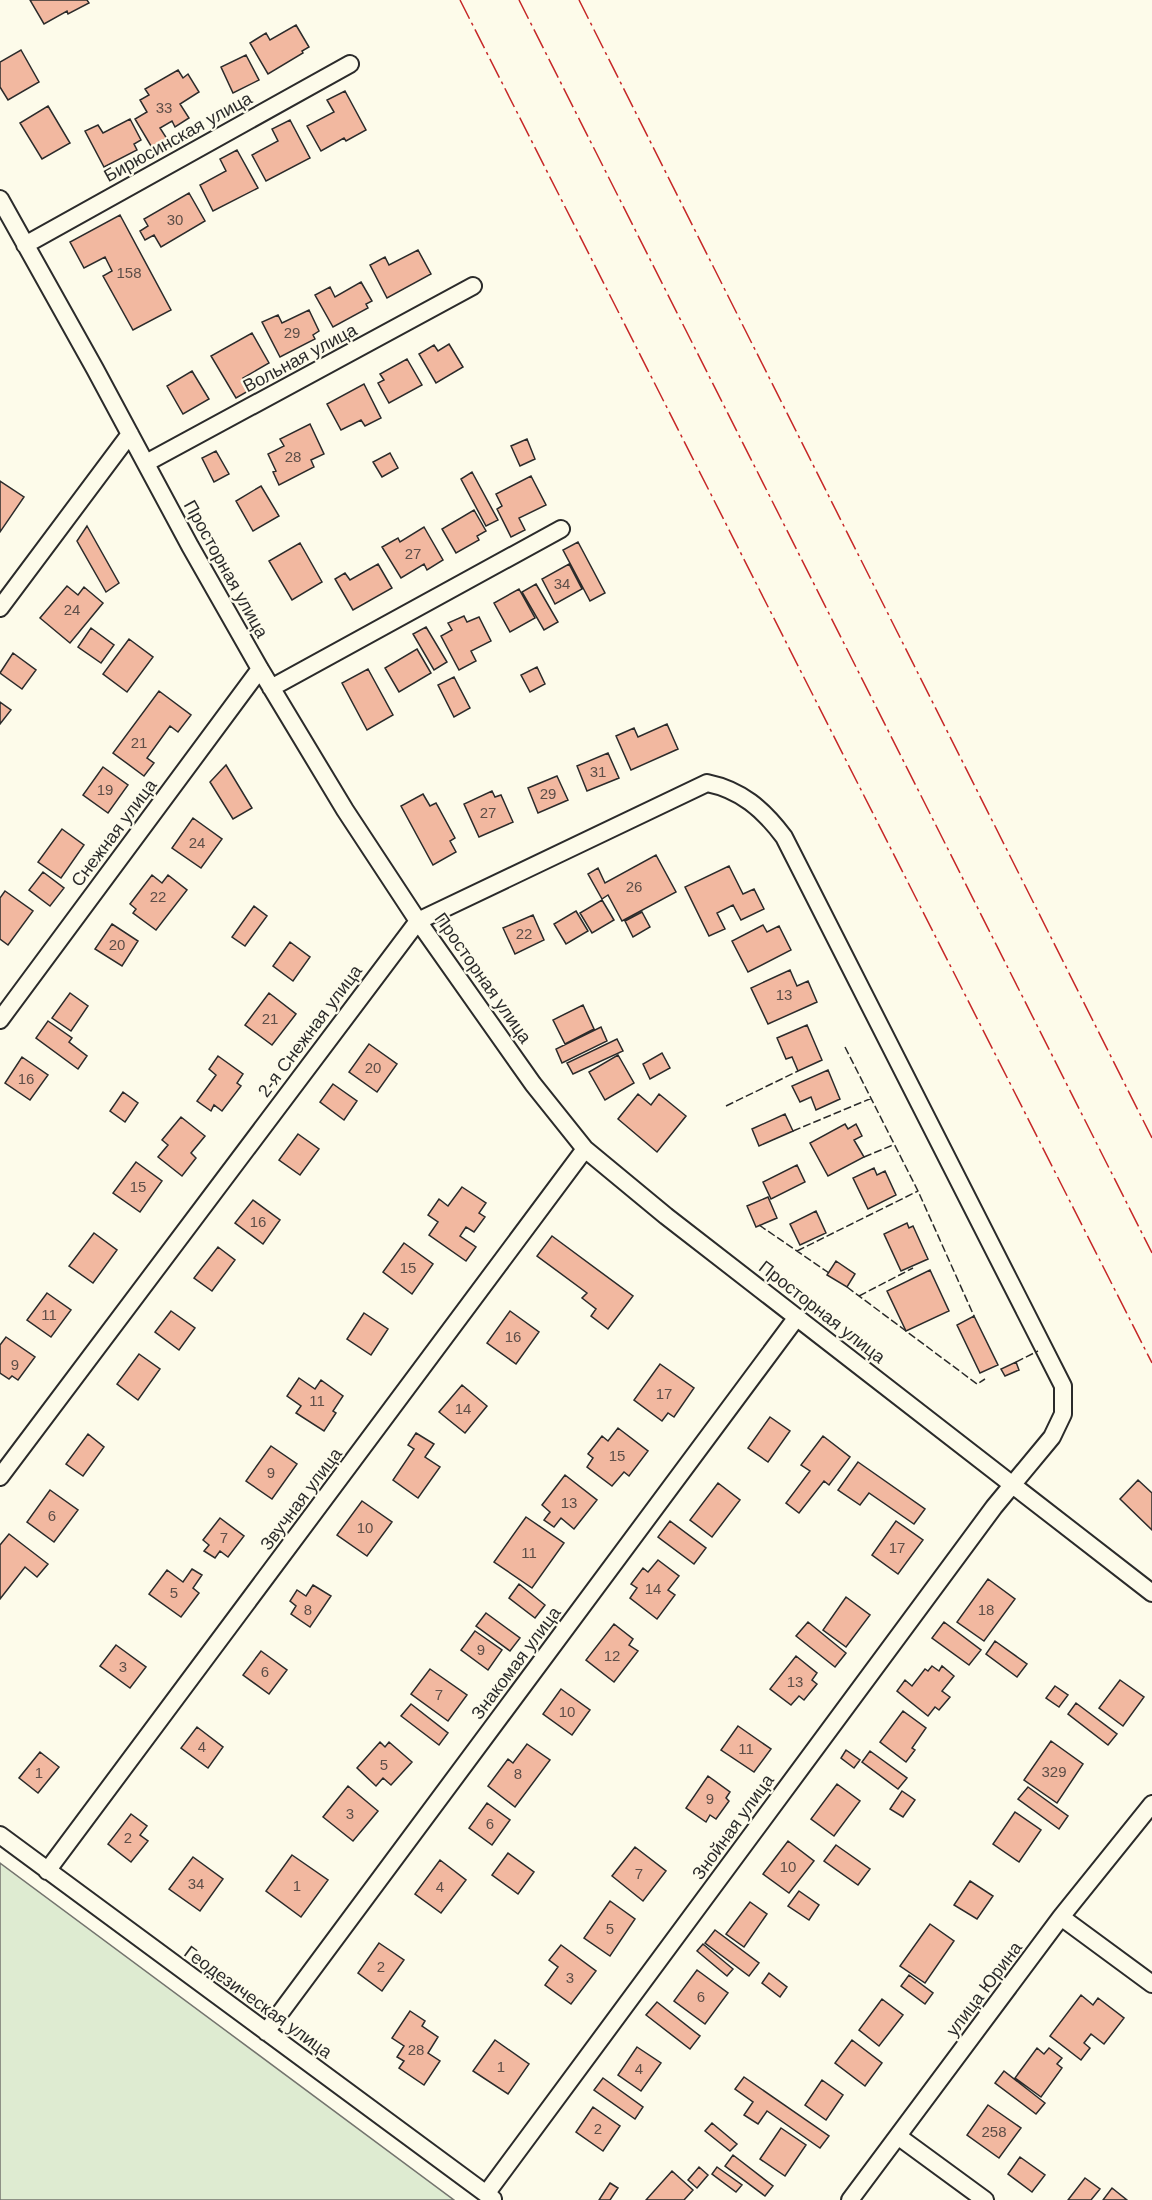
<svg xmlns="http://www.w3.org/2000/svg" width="1152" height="2200" font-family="Arial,sans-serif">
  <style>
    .green { fill: #deebd1; stroke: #74746e; stroke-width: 1.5 }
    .building { fill: #f2b8a0; stroke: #2b2b2b; stroke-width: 1.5 }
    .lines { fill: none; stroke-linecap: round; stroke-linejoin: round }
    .minor-casing { stroke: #2b2b2b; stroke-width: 20 }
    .minor { stroke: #fdfbea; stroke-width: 16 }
    .fence { stroke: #2b2b2b; stroke-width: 1.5; stroke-dasharray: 8 3; stroke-linecap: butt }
    .power { stroke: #c62828; stroke-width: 1.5; stroke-dasharray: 21 4.5 3 4.5; stroke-linecap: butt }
    .labels { text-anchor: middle; stroke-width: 4.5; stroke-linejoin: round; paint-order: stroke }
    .number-label { font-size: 15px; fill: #5d4e48 }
    .street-label { font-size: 18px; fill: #2b2b2b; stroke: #fdfbea }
  </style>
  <rect width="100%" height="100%" fill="#fdfbea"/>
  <!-- green -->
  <path class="green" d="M0 1863 454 2200H0Z"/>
  <!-- building -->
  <path class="building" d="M30 0H87L89 3 68 14 67 11 44 24Z
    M296 25 309 47 302 51 303 53 268 74 250 43 266 33 270 40Z
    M21 50 39 82 8 100 0 87V62Z
    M246 55 259 80 233 93 221 67Z
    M178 70 183 78 188 74 199 92 180 104 189 118 175 127 172 121 160 128 169 142 154 151 135 119 147 112 140 100 149 95 145 89Z
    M345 91 366 130 346 141 344 138 321 151 307 126 334 112 327 100Z
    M48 106 70 143 42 159 20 123Z
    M130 119 141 140 134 144 137 150 104 167 85 131 98 125 103 133Z
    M290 120 310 158 266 181 252 155 278 141 272 129Z
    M237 150 258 188 213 211 200 185 226 171 220 159Z
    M189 193 205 221 161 247 154 235 145 240 140 231 148 226 144 219Z
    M120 215 171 310 133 330 103 276 112 271 105 257 84 268 70 242Z
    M418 250 431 274 387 298 370 265 385 257 389 265Z
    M361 282 372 301 366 304 368 308 333 327 315 295 330 287 335 297Z
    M309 310 319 331 313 335 315 339 280 357 262 322 278 315 282 323Z
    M252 333 269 363 243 378 250 390 236 398 211 356Z
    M449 344 463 367 436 383 419 354 434 345 438 351Z
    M407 359 422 385 389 403 378 383 384 380 380 374Z
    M192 371 209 399 183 414 167 386Z
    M364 384 381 418 365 426 361 420 341 430 327 404Z
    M310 424 324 454 311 460 314 467 279 485 273 472 276 471 268 454 284 446 280 439Z
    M527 439 535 459 520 466 511 446Z
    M216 451 229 474 214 482 202 458Z
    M390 453 398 468 382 477 373 462Z
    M472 472 498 520 486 526 461 479Z
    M531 476 546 505 519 518 525 530 511 537 497 509 502 506 496 494Z
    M0 481 24 497 0 532Z
    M261 486 279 516 253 531 236 501Z
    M474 510 486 531 477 536 479 540 456 553 442 529Z
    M87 526 119 583 106 592 77 541Z
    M424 527 443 560 427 570 424 564 401 578 382 547 398 538 400 542Z
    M578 542 605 593 590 601 563 550Z
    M300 543 322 582 292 600 269 561Z
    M378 564 392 588 353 610 335 579 345 573 350 580Z
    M569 564 582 589 555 604 542 579Z
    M536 584 558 622 544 630 522 592Z
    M67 586 78 595 84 587 103 603 70 643 40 618Z
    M519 589 535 618 510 632 494 603Z
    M464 616 467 622 479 617 491 641 471 651 476 661 459 670 441 636 452 630 448 623Z
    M426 627 447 662 434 670 413 634Z
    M91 628 114 645 101 663 78 647Z
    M129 639 153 657 127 692 103 674Z
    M417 649 431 673 399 692 385 668Z
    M13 653 36 670 22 689 0 673Z
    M537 667 545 684 530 692 521 675Z
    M368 669 393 715 367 730 342 683Z
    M454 677 470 708 454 717 438 685Z
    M159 691 191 715 178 732 170 726 147 758 154 763 144 776 113 753Z
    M0 702 11 710 0 724Z
    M667 724 678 749 631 770 616 736 634 728 638 737Z
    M608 753 619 778 587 791 577 766Z
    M226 765 252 808 233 819 210 782Z
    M103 767 128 785 108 813 83 795Z
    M557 776 568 800 538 813 528 788Z
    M492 791 495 797 501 795 513 822 479 837 464 804Z
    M423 794 430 806 436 803 455 838 450 841 456 852 433 865 401 806Z
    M193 818 222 839 201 868 172 848Z
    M62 829 84 845 61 878 38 862Z
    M656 855 676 892 622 921 608 895 602 899 588 874 598 868 605 883Z
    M729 866 743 894 754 889 764 909 741 920 733 905 717 913 725 929 709 936 685 887Z
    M43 872 64 888 50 906 29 890Z
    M152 875 162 883 168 875 187 890 156 930 133 913 136 909 130 904Z
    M5 891 33 911 8 945 0 939V898Z
    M602 900 614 920 592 933 580 913Z
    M254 906 267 916 245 946 232 937Z
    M576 911 588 931 566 944 554 924Z
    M642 912 650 927 633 937 625 921Z
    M533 915 544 940 515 954 503 928Z
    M112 924 138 941 122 966 95 949Z
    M763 925 767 932 779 926 791 950 748 972 732 941Z
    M290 942 310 957 293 981 273 966Z
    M790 970 797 986 808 981 817 1002 768 1024 751 988Z
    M70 993 88 1006 71 1031 52 1018Z
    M269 993 296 1014 272 1045 245 1025Z
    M583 1005 594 1029 565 1044 553 1020Z
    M48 1021 72 1038 69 1042 87 1056 78 1069 36 1038Z
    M807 1025 822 1060 798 1071 792 1057 786 1059 777 1038Z
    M601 1027 607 1041 562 1063 556 1049Z
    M617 1039 623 1051 573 1074 567 1063Z
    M369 1044 397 1064 377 1092 349 1072Z
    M662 1053 670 1068 650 1079 643 1064Z
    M618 1055 634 1083 605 1100 589 1072Z
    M218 1056 243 1074 237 1083 241 1086 222 1111 214 1105 211 1111 197 1101 216 1075 209 1069Z
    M22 1057 48 1075 30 1100 5 1083Z
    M828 1070 840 1099 816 1110 811 1097 800 1102 792 1086Z
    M333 1084 357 1101 344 1120 320 1102Z
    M123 1092 138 1103 125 1122 110 1111Z
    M638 1094 651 1105 659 1094 686 1116 657 1152 618 1119Z
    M785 1114 793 1131 759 1146 752 1129Z
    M181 1117 205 1136 191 1153 196 1158 182 1176 158 1157 168 1145 162 1140Z
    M845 1124 848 1129 856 1124 862 1136 854 1140 864 1157 828 1176 810 1143Z
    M298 1134 319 1149 300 1175 279 1160Z
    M136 1162 162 1181 140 1212 113 1193Z
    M797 1165 805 1182 771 1199 763 1182Z
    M874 1168 877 1175 885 1171 896 1195 868 1209 853 1178Z
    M462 1187 486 1203 479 1213 485 1217 474 1232 466 1227 460 1236 476 1247 466 1261 429 1235 438 1222 428 1215 439 1199 448 1206Z
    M768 1197 777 1218 756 1227 747 1206Z
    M253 1200 280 1220 263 1244 235 1223Z
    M816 1211 826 1233 800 1245 790 1224Z
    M907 1223 909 1228 913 1226 928 1259 901 1271 884 1234Z
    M94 1233 117 1250 93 1283 69 1266Z
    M552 1236 633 1296 608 1329 591 1316 596 1309 582 1298 587 1293 537 1256Z
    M404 1243 433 1264 412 1294 383 1272Z
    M218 1247 235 1260 212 1291 194 1278Z
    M836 1261 855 1274 847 1287 827 1275Z
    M930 1270 949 1311 906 1331 887 1291Z
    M47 1293 71 1310 51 1337 27 1320Z
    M171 1311 195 1328 179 1350 155 1332Z
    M510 1311 539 1332 516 1364 487 1343Z
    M364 1313 388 1329 371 1355 347 1339Z
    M974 1316 998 1365 980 1373 957 1325Z
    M6 1337 35 1357 18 1380 12 1376 9 1379 0 1373V1345Z
    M139 1354 160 1369 138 1400 117 1384Z
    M1016 1362 1019 1370 1005 1376 1001 1369Z
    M660 1364 694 1388 674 1417 668 1413 662 1421 634 1400Z
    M299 1378 315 1389 321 1380 343 1396 333 1411 336 1413 324 1431 296 1413 301 1406 287 1396Z
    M462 1385 487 1406 465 1433 439 1412Z
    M770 1417 790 1431 768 1462 748 1448Z
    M618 1428 648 1451 629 1476 624 1472 612 1486 587 1467 593 1458 588 1454 602 1436 608 1441Z
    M416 1433 434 1444 425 1457 440 1467 418 1498 393 1480 414 1449 408 1445Z
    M88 1434 104 1447 83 1476 66 1464Z
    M823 1436 850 1457 829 1485 824 1481 799 1513 786 1503 810 1471 801 1465Z
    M271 1446 297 1464 272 1499 246 1481Z
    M858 1462 925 1509 914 1524 869 1493 860 1505 838 1490Z
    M565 1475 597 1500 574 1529 561 1518 554 1527 544 1520 550 1512 542 1505Z
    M1138 1480 1152 1493V1530L1120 1499Z
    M718 1483 740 1500 712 1537 690 1520Z
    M50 1490 78 1510 54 1542 27 1522Z
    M362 1501 392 1522 367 1556 337 1535Z
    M526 1517 564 1543 532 1588 494 1562Z
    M220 1518 244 1536 228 1557 220 1551 215 1558 204 1551 209 1545 203 1540Z
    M670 1521 706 1548 694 1564 658 1537Z
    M896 1521 923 1540 898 1574 872 1555Z
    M9 1534 48 1564 37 1577 25 1567 0 1599V1545Z
    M658 1560 679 1576 668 1590 675 1595 657 1619 630 1598 637 1588 631 1584 643 1568 648 1572Z
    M192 1569 202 1575 193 1588 199 1593 181 1617 149 1594 167 1570 183 1582Z
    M988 1579 1015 1599 984 1641 957 1622Z
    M519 1584 545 1605 535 1618 509 1598Z
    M313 1585 331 1596 310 1627 291 1614 296 1606 290 1601 297 1590 306 1596Z
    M846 1597 870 1615 846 1647 823 1630Z
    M486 1613 520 1638 510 1651 476 1626Z
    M808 1622 846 1653 835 1667 796 1636Z
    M944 1622 981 1650 969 1665 932 1638Z
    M614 1624 633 1639 629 1645 638 1651 614 1682 586 1660Z
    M475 1631 502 1650 488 1670 461 1650Z
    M995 1641 1027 1664 1017 1677 986 1654Z
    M116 1645 146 1667 130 1688 100 1666Z
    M261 1651 287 1670 269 1694 243 1675Z
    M796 1656 817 1673 812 1680 817 1684 804 1700 799 1696 791 1705 770 1689Z
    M932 1666 939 1671 942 1666 954 1676 942 1691 950 1697 939 1710 935 1707 928 1716 897 1691 905 1680 912 1686 925 1669 928 1671Z
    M430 1669 467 1695 448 1721 411 1694Z
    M1120 1680 1144 1697 1123 1726 1099 1708Z
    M1055 1686 1068 1695 1059 1707 1046 1698Z
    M561 1689 590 1710 572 1735 543 1714Z
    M1076 1703 1117 1734 1108 1745 1068 1714Z
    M411 1704 448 1733 439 1745 401 1716Z
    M903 1711 926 1728 912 1748 915 1750 906 1762 880 1742Z
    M738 1726 771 1749 754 1772 721 1750Z
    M197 1727 223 1747 208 1768 181 1748Z
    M1051 1741 1083 1764 1057 1803 1024 1780Z
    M380 1742 385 1747 389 1742 412 1762 391 1785 383 1778 376 1786 357 1768Z
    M527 1744 550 1760 515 1807 488 1786 508 1759 513 1763Z
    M846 1750 860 1760 854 1768 841 1758Z
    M870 1751 907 1778 898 1789 862 1762Z
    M40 1752 59 1767 38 1793 19 1778Z
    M708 1776 730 1792 726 1798 729 1801 716 1819 710 1815 706 1822 686 1808Z
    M837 1784 860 1801 834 1836 811 1819Z
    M348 1786 378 1811 353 1841 323 1817Z
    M1028 1787 1068 1816 1059 1829 1018 1799Z
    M902 1791 915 1800 903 1817 890 1809Z
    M487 1803 510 1820 492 1845 469 1828Z
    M1015 1812 1041 1830 1019 1862 993 1844Z
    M131 1814 147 1826 140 1835 148 1841 131 1862 108 1844Z
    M788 1841 814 1861 789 1893 763 1874Z
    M836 1845 870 1869 858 1885 824 1861Z
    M635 1847 666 1871 643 1901 612 1876Z
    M508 1853 534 1872 518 1894 492 1875Z
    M292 1855 328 1880 301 1917 266 1891Z
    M193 1857 223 1879 200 1911 169 1889Z
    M440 1860 466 1880 441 1913 415 1894Z
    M970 1881 993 1896 977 1919 954 1905Z
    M799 1891 819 1905 809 1920 788 1906Z
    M610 1901 635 1919 610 1956 584 1938Z
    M750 1902 767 1914 744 1947 726 1934Z
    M930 1924 954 1941 925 1983 900 1966Z
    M715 1930 759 1963 749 1976 705 1943Z
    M379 1943 404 1960 382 1991 358 1973Z
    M703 1944 733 1969 727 1976 697 1951Z
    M561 1945 596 1971 571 2004 545 1985 558 1967 549 1960Z
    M697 1970 728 1993 705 2024 674 2001Z
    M769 1973 787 1987 780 1997 762 1983Z
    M909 1975 933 1993 925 2004 901 1986Z
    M1081 1995 1093 2005 1098 1998 1124 2018 1104 2044 1091 2034 1084 2043 1090 2048 1081 2060 1050 2036Z
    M882 1999 903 2015 879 2046 859 2030Z
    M657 2002 700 2036 690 2049 646 2015Z
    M410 2011 425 2021 422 2026 438 2037 428 2053 440 2061 424 2085 399 2068 404 2061 397 2057 404 2046 392 2038Z
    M495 2040 529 2064 508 2094 473 2071Z
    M852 2040 882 2063 865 2086 835 2063Z
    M637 2047 661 2063 641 2091 618 2075Z
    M1037 2048 1044 2054 1049 2048 1062 2058 1057 2064 1062 2068 1041 2097 1015 2078Z
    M1004 2071 1045 2103 1036 2114 995 2083Z
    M744 2077 829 2136 820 2148 767 2111 758 2124 744 2115 753 2102 735 2089Z
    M603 2078 643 2107 635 2119 594 2090Z
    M822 2080 843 2095 826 2120 805 2105Z
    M988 2105 1021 2128 999 2158 967 2135Z
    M593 2107 620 2126 603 2151 576 2132Z
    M712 2123 737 2144 730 2151 705 2131Z
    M781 2128 806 2145 785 2176 760 2159Z
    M733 2155 773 2186 765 2196 725 2166Z
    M1020 2157 1045 2175 1032 2192 1008 2174Z
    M699 2167 708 2175 697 2188 688 2180Z
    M717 2167 742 2185 736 2192 712 2174Z
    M672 2171 693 2190 684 2200H646Z
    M1085 2178 1100 2189 1091 2200H1068Z
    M610 2183 618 2188 610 2200H599Z
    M1112 2188 1127 2200H1103Z"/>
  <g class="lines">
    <!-- minor casing -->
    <g class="minor-casing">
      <path id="minor" d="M0 199 95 369 190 546 260 669 345 810 418 921 533 1084 585 1149 666 1216 1152 1593
        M25 245 350 64
        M146 463 473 286
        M0 608 130 434
        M271 688 561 529
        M0 1020 260 669
        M0 1477 418 921 707 783C741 790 763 809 784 837L1063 1386V1414L1052 1437 994 1507 486 2194
        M0 1835 493 2199
        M47 1871 585 1149
        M1061 1917 1152 1984
        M266 2032 797 1317
        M899 2137 985 2200
        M850 2200 1061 1917 1152 1804"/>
    </g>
    <!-- minor -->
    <use href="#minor" class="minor"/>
    <!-- fence -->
    <path class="fence" d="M845 1047 918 1191 974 1316
      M726 1106 798 1071
      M793 1131 872 1098
      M864 1157 893 1145
      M759 1225 829 1273
      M797 1251 918 1191
      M847 1287 977 1384 985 1379
      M859 1296 913 1268
      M1016 1362 1038 1351"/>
    <!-- power -->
    <path class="power" d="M460 0 1152 1363
      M519 0 1152 1253
      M579 0 1152 1138"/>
  </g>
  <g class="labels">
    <!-- number labels -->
    <g class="number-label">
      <text x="164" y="113">33</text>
      <text x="175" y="225">30</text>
      <text x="129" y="278">158</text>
      <text x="292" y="338">29</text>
      <text x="293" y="462">28</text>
      <text x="413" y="559">27</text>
      <text x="562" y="589">34</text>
      <text x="72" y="615">24</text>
      <text x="139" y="748">21</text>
      <text x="598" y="777">31</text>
      <text x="105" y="795">19</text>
      <text x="548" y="799">29</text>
      <text x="488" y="818">27</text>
      <text x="197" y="848">24</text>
      <text x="634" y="892">26</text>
      <text x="158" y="902">22</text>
      <text x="524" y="939">22</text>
      <text x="117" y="950">20</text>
      <text x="784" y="1000">13</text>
      <text x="270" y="1024">21</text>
      <text x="373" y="1073">20</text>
      <text x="26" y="1084">16</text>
      <text x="138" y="1192">15</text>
      <text x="258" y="1227">16</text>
      <text x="408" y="1273">15</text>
      <text x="49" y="1320">11</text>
      <text x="513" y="1342">16</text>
      <text x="15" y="1370">9</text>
      <text x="664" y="1399">17</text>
      <text x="317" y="1406">11</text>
      <text x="463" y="1414">14</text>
      <text x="617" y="1461">15</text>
      <text x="271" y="1478">9</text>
      <text x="569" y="1508">13</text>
      <text x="52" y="1521">6</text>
      <text x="365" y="1533">10</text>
      <text x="224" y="1543">7</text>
      <text x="897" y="1553">17</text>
      <text x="529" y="1558">11</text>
      <text x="653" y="1594">14</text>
      <text x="174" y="1598">5</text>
      <text x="308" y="1615">8</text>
      <text x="986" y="1615">18</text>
      <text x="481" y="1655">9</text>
      <text x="612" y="1661">12</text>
      <text x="123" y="1672">3</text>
      <text x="265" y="1677">6</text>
      <text x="795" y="1687">13</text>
      <text x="439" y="1700">7</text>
      <text x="567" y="1717">10</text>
      <text x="202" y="1752">4</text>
      <text x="746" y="1754">11</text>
      <text x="384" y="1770">5</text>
      <text x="1054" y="1777">329</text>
      <text x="39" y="1778">1</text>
      <text x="518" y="1779">8</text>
      <text x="710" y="1804">9</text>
      <text x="350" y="1819">3</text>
      <text x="490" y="1829">6</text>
      <text x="128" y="1843">2</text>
      <text x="788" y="1872">10</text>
      <text x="639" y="1879">7</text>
      <text x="196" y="1889">34</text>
      <text x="297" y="1891">1</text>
      <text x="440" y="1892">4</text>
      <text x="610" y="1934">5</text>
      <text x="381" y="1972">2</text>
      <text x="570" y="1983">3</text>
      <text x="701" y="2002">6</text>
      <text x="416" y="2055">28</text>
      <text x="501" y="2072">1</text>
      <text x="639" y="2074">4</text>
      <text x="598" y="2134">2</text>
      <text x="994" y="2137">258</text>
    </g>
    <!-- street labels -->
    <g class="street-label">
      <text transform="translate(178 137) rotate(-29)" y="6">Бирюсинская улица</text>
      <text transform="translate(300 358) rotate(-28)" y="6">Вольная улица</text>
      <text transform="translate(226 569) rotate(61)" y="6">Просторная улица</text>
      <text transform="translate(114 833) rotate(-53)" y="6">Снежная улица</text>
      <text transform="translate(483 978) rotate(55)" y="6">Просторная улица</text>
      <text transform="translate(310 1031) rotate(-53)" y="6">2-я Снежная улица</text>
      <text transform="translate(822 1312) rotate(38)" y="6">Просторная улица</text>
      <text transform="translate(301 1499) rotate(-53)" y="6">Звучная улица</text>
      <text transform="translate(516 1663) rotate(-53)" y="6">Знакомая улица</text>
      <text transform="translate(733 1827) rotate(-54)" y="6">Знойная улица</text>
      <text transform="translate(984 1989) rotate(-53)" y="6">улица Юрина</text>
      <text transform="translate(258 2002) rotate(36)" y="6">Геодезическая улица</text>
    </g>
  </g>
</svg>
